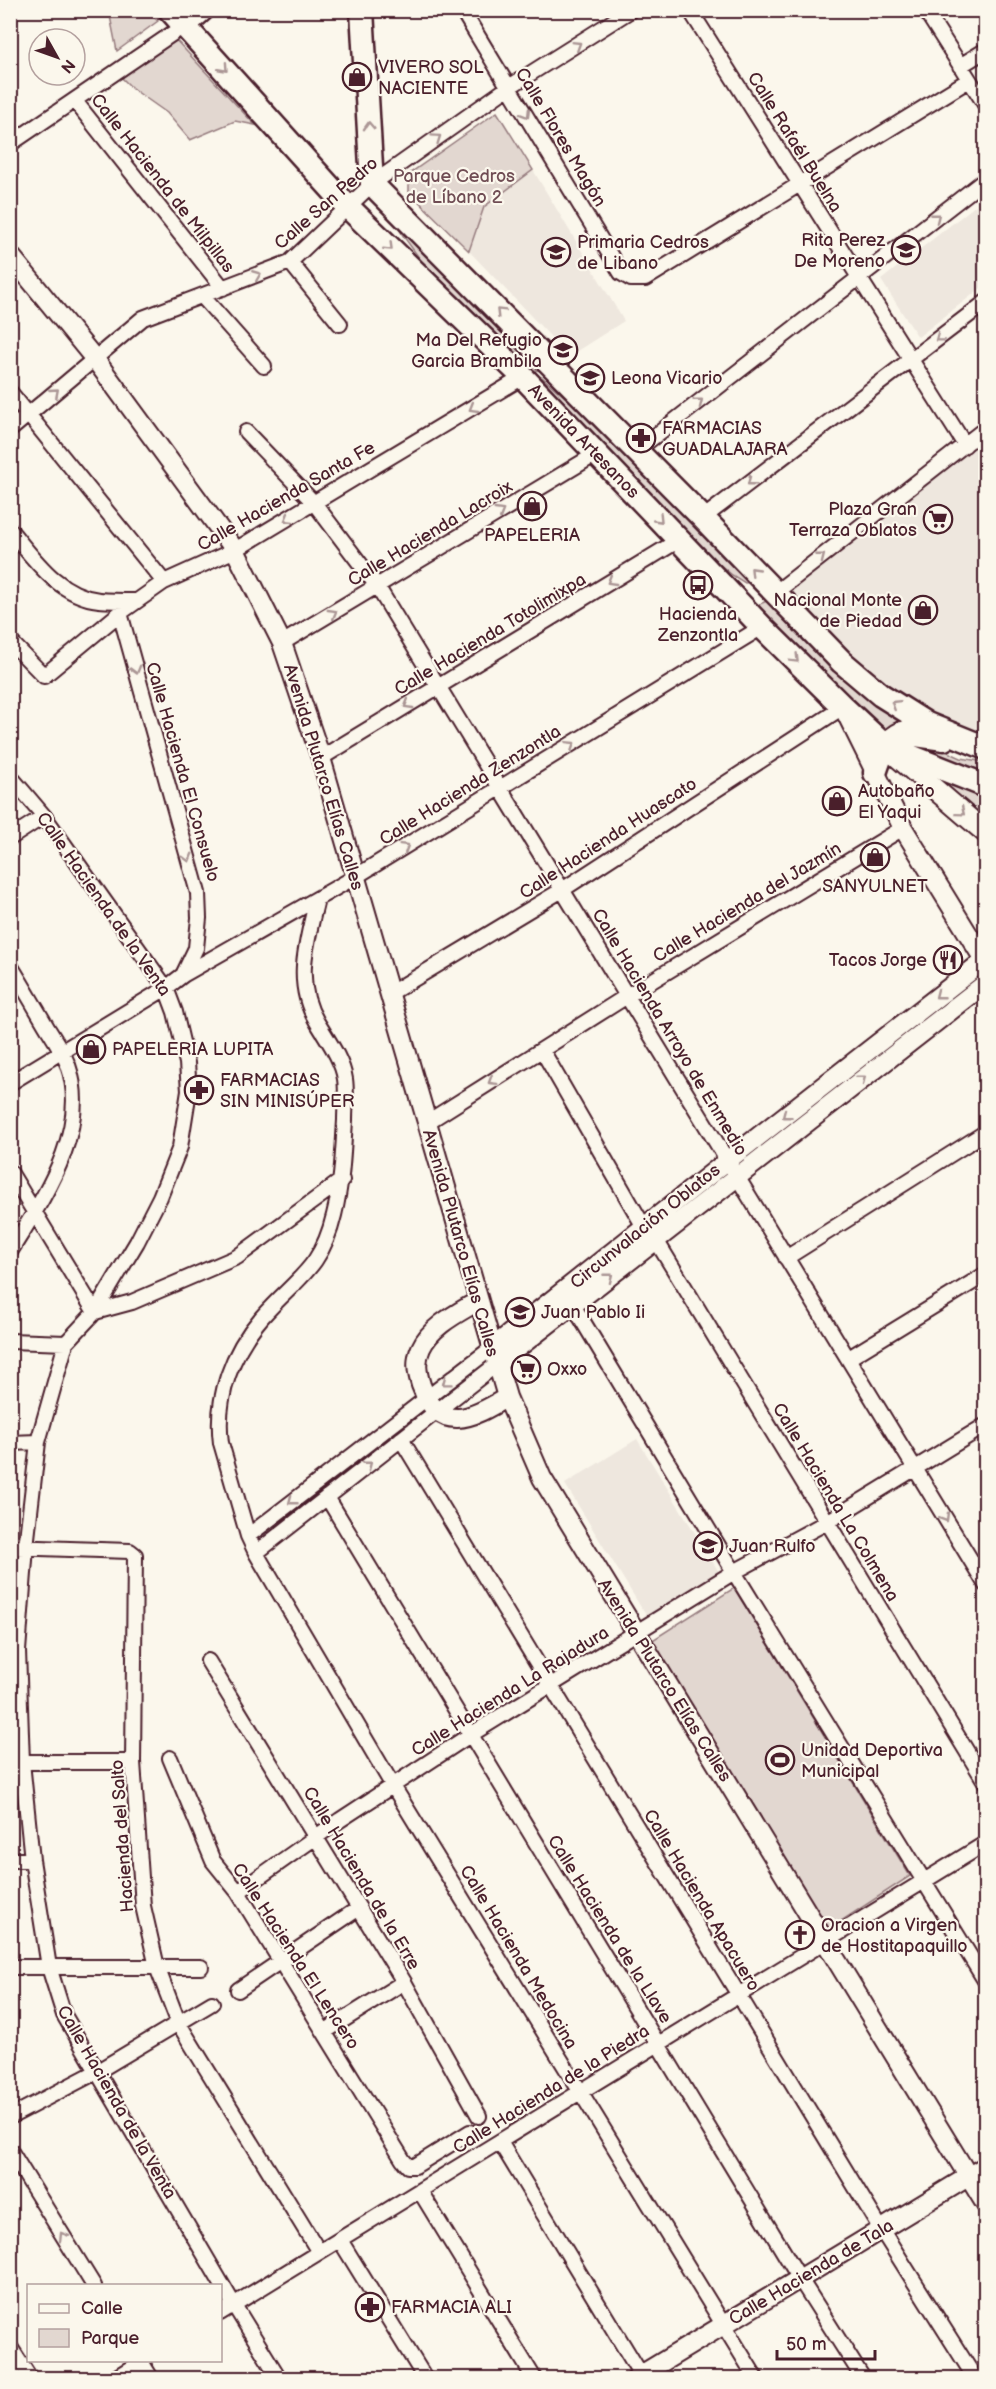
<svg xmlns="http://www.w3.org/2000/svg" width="996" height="2389" font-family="'Balsamiq Sans',sans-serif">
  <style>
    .built { fill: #eee7de }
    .green { fill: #e2d7d0; stroke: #967b7e; stroke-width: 1.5 }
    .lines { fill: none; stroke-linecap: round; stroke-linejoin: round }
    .minor-casing { stroke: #4a1f2b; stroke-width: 18 }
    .tertiary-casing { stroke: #4a1f2b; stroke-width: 22 }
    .secondary-casing { stroke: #4a1f2b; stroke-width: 24 }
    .primary-casing { stroke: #4a1f2b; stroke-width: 27 }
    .minor { stroke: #fbf7ec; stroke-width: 14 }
    .tertiary { stroke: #fbf7ec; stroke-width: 18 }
    .secondary { stroke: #fbf7ec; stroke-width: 20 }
    .primary { stroke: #fbf7ec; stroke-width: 22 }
    .oneway { stroke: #ab9695 }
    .labels { text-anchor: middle; stroke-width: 4.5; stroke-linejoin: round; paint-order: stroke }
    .poi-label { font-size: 18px; fill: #4a1f2b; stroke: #fbf7ec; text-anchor: start }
    .street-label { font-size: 18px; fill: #4a1f2b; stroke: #fbf7ec }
    .park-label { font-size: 18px; fill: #704d54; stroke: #fbf7ec }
  </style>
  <rect width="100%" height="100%" fill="#fbf7ec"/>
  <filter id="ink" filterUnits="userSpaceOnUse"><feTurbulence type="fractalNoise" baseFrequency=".0167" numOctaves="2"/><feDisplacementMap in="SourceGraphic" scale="12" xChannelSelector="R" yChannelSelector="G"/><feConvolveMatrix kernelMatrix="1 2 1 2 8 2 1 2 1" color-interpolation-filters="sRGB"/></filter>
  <g filter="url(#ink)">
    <!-- built -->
    <path class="built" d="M533 170 624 321 569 356 469 251 484 207Z
      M985 198V285L918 337 881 280Z
      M985 431V740L927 714 895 693 847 652 788 594 787 587Z
      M637 1439 719 1572 647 1617 565 1484Z"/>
    <!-- green -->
    <path class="green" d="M109 11H146L158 21 117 51Z
      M174 38 255 125 235 121 190 140 167 113 133 89 122 78Z
      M497 112 533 170 484 207 469 251 409 192V174Z
      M386 207 544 371 525 369 425 266 404 237Z
      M542 377 591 420 753 582 745 583 732 575 678 528 538 378Z
      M747 599 758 605 771 599 918 727 884 736Z
      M902 741 939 748 961 758 985 762V781Z
      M923 774 985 791V824Z
      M734 1588 910 1876 829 1929 648 1643Z"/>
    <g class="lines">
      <!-- minor casing -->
      <g class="minor-casing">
        <path id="minor" d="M462 10 621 273 631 279H645L969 80
          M690 10 965 445
          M925 10 986 106
          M960 66 986 50
          M75 101 223 288
          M10 144 185 25
          M290 262 340 324
          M202 296 264 366
          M10 392 164 582
          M10 430 143 318 290 262 372 184 509 87 631 10
          M246 432 315 504 377 586 986 1585
          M637 450 986 179
          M703 518 986 302
          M10 530C34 559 59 596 99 600 111 601 124 601 136 601
          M775 593 986 428
          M120 613 198 893 199 918 196 948 183 975
          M10 641 44 676 120 613 164 582 235 550 523 377
          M282 643 596 454
          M321 758 679 540
          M10 776 44 816 166 988 175 1012 187 1063 189 1091 180 1147 160 1197 137 1242 95 1312 66 1343 38 1442 26 1547 18 1651 22 1762 32 1860 49 1967 64 2015 234 2305 279 2378
          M10 838 44 816
          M317 899C307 942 293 982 317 1022 327 1039 342 1059 345 1079 347 1092 345 1107 345 1120 343 1153 342 1183 334 1215 321 1270 296 1278 262 1317 232 1352 215 1397 221 1443L248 1536 256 1553 393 1786 756 2378
          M10 965C23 986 35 1007 48 1029 55 1040 63 1052 68 1065 91 1130 43 1198 10 1252
          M389 994 562 890 843 707
          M542 1050 644 1227
          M10 1083 166 988 183 975 355 877 762 627
          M426 1123 627 996 903 828
          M10 1172 95 1312 132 1302 237 1257 342 1180
          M656 1240 986 1783
          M786 1258 986 1132
          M573 1305 734 1572 986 1982
          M10 1341 66 1343
          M849 1358 986 1274
          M401 1439 881 2229 975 2378
          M10 1443 38 1442
          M327 1497 800 2279 863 2378
          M248 1536 493 1347
          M10 1547 130 1551 135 1555 133 1762 143 1906 157 1967 179 2024 319 2252
          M256 1553 497 1364
          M208 1661 404 1982 479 2116
          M170 1758 213 1861 238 1892 403 2160 408 2166H415L470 2132
          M10 1762H133
          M10 1860H32
          M238 1892 340 1820 470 1735 734 1572 827 1522 986 1425
          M10 1967H201
          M238 1990 359 1908
          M324 2032 404 1982
          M10 2117 98 2071 212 2003
          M500 2142 643 2378
          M10 2150 94 2286
          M420 2191 534 2378
          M340 2240 425 2378
          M220 2313 986 1843
          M10 2347 30 2378
          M140 2360 151 2378
          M115 2378 144 2360"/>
      </g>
      <!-- tertiary casing -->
      <g class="tertiary-casing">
        <path id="tertiary" d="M10 255 94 358 235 550 282 643 321 758 507 1397 542 1478 986 2205
          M846 713 903 828 986 963
          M478 1301C458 1313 431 1326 421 1348 415 1361 417 1372 421 1385 439 1435 472 1419 507 1397
          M493 1347 727 1161 986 959
          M497 1364 986 983
          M636 2378 986 2166"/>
      </g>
      <!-- secondary casing -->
      <g class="secondary-casing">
        <path id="secondary" d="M887 748 986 833"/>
      </g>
      <!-- primary casing -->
      <g class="primary-casing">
        <path id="primary" d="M170 10 347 206 523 377 762 627 843 707 885 746 986 786
          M362 10 372 184 703 518 842 662 881 695 927 724 986 748
          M185 25 202 10
          M875 773C881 756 884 741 902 733L944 739"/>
      </g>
      <!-- minor -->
      <use href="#minor" class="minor"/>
      <!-- tertiary -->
      <use href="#tertiary" class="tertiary"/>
      <!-- secondary -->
      <use href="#secondary" class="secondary"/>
      <!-- primary -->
      <use href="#primary" class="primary"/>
    </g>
    <!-- one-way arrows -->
    <defs><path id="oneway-chevron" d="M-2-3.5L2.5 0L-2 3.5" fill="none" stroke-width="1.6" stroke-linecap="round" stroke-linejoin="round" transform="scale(1.5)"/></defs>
    <g class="oneway">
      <use href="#oneway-chevron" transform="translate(577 45) rotate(-32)"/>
      <use href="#oneway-chevron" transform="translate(224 68) rotate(48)"/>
      <use href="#oneway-chevron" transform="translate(526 114) rotate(58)"/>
      <use href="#oneway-chevron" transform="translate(369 126) rotate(-93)"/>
      <use href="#oneway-chevron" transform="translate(437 138) rotate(-35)"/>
      <use href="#oneway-chevron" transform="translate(936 217) rotate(-38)"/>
      <use href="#oneway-chevron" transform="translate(389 247) rotate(44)"/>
      <use href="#oneway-chevron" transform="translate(257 275) rotate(-22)"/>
      <use href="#oneway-chevron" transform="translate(500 312) rotate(-135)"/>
      <use href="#oneway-chevron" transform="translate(939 338) rotate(143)"/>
      <use href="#oneway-chevron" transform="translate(55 392) rotate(-41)"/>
      <use href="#oneway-chevron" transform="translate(699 402) rotate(-38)"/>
      <use href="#oneway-chevron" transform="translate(473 408) rotate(149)"/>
      <use href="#oneway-chevron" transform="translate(751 482) rotate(142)"/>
      <use href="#oneway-chevron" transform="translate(500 512) rotate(-31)"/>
      <use href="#oneway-chevron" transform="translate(288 519) rotate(150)"/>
      <use href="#oneway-chevron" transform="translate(659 519) rotate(46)"/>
      <use href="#oneway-chevron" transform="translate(821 557) rotate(-38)"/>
      <use href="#oneway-chevron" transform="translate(754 571) rotate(-134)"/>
      <use href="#oneway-chevron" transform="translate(611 581) rotate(149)"/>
      <use href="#oneway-chevron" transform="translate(333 613) rotate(-31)"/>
      <use href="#oneway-chevron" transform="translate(795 659) rotate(45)"/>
      <use href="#oneway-chevron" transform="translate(136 670) rotate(74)"/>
      <use href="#oneway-chevron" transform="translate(895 704) rotate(-148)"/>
      <use href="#oneway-chevron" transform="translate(408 705) rotate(149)"/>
      <use href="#oneway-chevron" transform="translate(571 745) rotate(-32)"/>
      <use href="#oneway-chevron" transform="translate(961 812) rotate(40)"/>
      <use href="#oneway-chevron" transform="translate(405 847) rotate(-32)"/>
      <use href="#oneway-chevron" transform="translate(188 858) rotate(74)"/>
      <use href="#oneway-chevron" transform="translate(939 995) rotate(142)"/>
      <use href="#oneway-chevron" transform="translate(862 1079) rotate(-38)"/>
      <use href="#oneway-chevron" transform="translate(492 1081) rotate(148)"/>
      <use href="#oneway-chevron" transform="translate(786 1115) rotate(142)"/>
      <use href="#oneway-chevron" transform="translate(609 1277) rotate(-38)"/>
      <use href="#oneway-chevron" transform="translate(446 1382) rotate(143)"/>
      <use href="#oneway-chevron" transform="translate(368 1465) rotate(-38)"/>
      <use href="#oneway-chevron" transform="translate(292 1501) rotate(142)"/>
      <use href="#oneway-chevron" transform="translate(945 1518) rotate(59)"/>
      <use href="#oneway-chevron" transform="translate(63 2236) rotate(-122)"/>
    </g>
  </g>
  <!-- icons -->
  <defs>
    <g id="shop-ring" transform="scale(1.5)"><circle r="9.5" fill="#fbf7ec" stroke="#4a1f2b" stroke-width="1.5"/><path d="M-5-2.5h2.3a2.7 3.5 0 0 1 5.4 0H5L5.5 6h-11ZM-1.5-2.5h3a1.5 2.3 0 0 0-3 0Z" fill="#4a1f2b"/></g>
    <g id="school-ring" transform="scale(1.5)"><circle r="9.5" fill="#fbf7ec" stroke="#4a1f2b" stroke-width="1.5"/><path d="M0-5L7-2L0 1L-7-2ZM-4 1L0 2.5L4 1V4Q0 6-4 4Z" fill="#4a1f2b"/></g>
    <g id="pharmacy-ring" transform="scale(1.5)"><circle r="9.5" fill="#fbf7ec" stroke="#4a1f2b" stroke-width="1.5"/><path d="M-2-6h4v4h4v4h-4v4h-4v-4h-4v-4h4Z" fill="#4a1f2b"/></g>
    <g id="supermarket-ring" transform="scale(1.5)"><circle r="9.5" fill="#fbf7ec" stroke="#4a1f2b" stroke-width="1.5"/><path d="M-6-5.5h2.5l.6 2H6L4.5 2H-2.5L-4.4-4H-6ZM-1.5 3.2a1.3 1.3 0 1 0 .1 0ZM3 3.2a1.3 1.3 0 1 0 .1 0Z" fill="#4a1f2b"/></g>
    <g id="bus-ring" transform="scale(1.5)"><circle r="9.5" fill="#fbf7ec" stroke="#4a1f2b" stroke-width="1.5"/><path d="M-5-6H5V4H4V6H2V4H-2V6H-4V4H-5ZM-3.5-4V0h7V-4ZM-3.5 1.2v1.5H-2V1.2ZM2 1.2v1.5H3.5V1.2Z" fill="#4a1f2b"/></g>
    <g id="restaurant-ring" transform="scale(1.5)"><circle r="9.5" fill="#fbf7ec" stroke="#4a1f2b" stroke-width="1.5"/><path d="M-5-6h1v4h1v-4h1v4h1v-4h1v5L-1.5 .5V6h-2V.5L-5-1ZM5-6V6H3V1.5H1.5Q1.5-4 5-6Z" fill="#4a1f2b"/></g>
    <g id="stadium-ring" transform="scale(1.5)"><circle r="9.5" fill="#fbf7ec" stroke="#4a1f2b" stroke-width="1.5"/><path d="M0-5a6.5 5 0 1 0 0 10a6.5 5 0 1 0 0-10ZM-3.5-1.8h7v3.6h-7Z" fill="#4a1f2b"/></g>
    <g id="church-ring" transform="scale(1.5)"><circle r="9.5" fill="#fbf7ec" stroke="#4a1f2b" stroke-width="1.5"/><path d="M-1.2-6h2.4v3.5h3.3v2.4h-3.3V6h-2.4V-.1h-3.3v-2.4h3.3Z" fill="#4a1f2b"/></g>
  </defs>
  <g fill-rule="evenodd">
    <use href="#shop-ring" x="357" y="77"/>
    <use href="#school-ring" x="906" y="250"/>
    <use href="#school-ring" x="556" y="252"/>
    <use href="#school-ring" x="563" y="350"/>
    <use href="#school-ring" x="590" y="378"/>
    <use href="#pharmacy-ring" x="641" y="438"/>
    <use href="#shop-ring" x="532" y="506"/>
    <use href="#supermarket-ring" x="938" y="519"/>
    <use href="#bus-ring" x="698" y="585"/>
    <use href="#shop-ring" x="923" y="610"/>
    <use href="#shop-ring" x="837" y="801"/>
    <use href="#shop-ring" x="875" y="857"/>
    <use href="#restaurant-ring" x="948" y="960"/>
    <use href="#shop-ring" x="91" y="1049"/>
    <use href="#pharmacy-ring" x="199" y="1090"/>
    <use href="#school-ring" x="520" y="1312"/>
    <use href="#supermarket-ring" x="526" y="1369"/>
    <use href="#school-ring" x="708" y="1546"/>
    <use href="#stadium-ring" x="780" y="1760"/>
    <use href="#church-ring" x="800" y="1935"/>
    <use href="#pharmacy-ring" x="370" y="2307"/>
  </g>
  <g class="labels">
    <!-- poi labels -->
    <g class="poi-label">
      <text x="378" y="73">VIVERO SOL<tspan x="378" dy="21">NACIENTE</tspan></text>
      <text x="885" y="246" text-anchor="end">Rita Perez<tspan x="885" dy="21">De Moreno</tspan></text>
      <text x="577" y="248">Primaria Cedros<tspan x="577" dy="21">de Libano</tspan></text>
      <text x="542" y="346" text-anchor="end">Ma Del Refugio<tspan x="542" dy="21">Garcia Brambila</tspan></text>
      <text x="611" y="384">Leona Vicario</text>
      <text x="662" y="434">FARMACIAS<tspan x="662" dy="21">GUADALAJARA</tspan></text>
      <text x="917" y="515" text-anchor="end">Plaza Gran<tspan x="917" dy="21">Terraza Oblatos</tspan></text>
      <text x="532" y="541" text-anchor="middle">PAPELERIA</text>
      <text x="902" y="606" text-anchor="end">Nacional Monte<tspan x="902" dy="21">de Piedad</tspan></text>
      <text x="698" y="620" text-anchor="middle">Hacienda<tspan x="698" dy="21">Zenzontla</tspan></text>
      <text x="858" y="797">Autobaño<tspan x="858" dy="21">El Yaqui</tspan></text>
      <text x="875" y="892" text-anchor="middle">SANYULNET</text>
      <text x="927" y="966" text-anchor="end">Tacos Jorge</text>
      <text x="112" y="1055">PAPELERIA LUPITA</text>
      <text x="220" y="1086">FARMACIAS<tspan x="220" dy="21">SIN MINISÚPER</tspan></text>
      <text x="541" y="1318">Juan Pablo Ii</text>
      <text x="547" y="1375">Oxxo</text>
      <text x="729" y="1552">Juan Rulfo</text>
      <text x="801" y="1756">Unidad Deportiva<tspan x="801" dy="21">Municipal</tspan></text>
      <text x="821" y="1931">Oracion a Virgen<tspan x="821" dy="21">de Hostitapaquillo</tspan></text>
      <text x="391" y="2313">FARMACIA ALI</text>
    </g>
    <!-- street labels -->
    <g class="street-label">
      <text transform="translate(561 137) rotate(59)" y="6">Calle Flores Magón</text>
      <text transform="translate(795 142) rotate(58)" y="6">Calle Rafaél Buelna</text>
      <text transform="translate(163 183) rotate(52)" y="6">Calle Hacienda de Milpillas</text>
      <text transform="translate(326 203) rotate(-41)" y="6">Calle San Pedro</text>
      <text transform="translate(584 441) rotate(46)" y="6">Avenida Artesanos</text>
      <text transform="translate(286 496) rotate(-30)" y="6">Calle Hacienda Santa Fe</text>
      <text transform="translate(430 533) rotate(-31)" y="6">Calle Hacienda Lacroix</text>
      <text transform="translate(490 634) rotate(-31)" y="6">Calle Hacienda Totolimixpa</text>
      <text transform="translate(183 772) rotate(74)" y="6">Calle Hacienda El Consuelo</text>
      <text transform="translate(324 777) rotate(73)" y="6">Avenida Plutarco Elías Calles</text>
      <text transform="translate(470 785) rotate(-32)" y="6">Calle Hacienda Zenzontla</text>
      <text transform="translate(608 838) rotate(-33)" y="6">Calle Hacienda Huascato</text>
      <text transform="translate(747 902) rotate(-31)" y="6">Calle Hacienda del Jazmín</text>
      <text transform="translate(104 904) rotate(55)" y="6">Calle Hacienda de la Venta</text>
      <text transform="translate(670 1032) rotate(59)" y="6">Calle Hacienda Arroyo de Enmedio</text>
      <text transform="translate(645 1226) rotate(-39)" y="6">Circunvalación Oblatos</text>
      <text transform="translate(461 1243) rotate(74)" y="6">Avenida Plutarco Elías Calles</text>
      <text transform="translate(836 1502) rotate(59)" y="6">Calle Hacienda La Colmena</text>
      <text transform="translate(665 1680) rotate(58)" y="6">Avenida Plutarco Elías Calles</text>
      <text transform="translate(510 1691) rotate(-32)" y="6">Calle Hacienda La Rajadura</text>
      <text transform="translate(122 1836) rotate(-94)" y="6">Hacienda del Salto</text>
      <text transform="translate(362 1878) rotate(59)" y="6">Calle Hacienda de la Erre</text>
      <text transform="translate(702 1900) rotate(59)" y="6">Calle Hacienda Apacuero</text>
      <text transform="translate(610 1929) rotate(58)" y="6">Calle Hacienda de la Llave</text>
      <text transform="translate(296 1956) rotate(57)" y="6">Calle Hacienda El Lencero</text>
      <text transform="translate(519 1957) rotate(59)" y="6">Calle Hacienda Medocina</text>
      <text transform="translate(551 2089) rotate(-32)" y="6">Calle Hacienda de la Piedra</text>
      <text transform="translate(117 2102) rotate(60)" y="6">Calle Hacienda de la Venta</text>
      <text transform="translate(811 2272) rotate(-31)" y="6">Calle Hacienda de Tala</text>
    </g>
    <!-- park labels -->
    <g class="park-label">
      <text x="454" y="182">Parque Cedros<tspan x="454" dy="21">de Líbano 2</tspan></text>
    </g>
  </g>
  <!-- margin -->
  <rect width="996" height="2389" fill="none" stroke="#fbf7ec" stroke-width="36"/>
  <rect x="18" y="18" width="960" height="2353" fill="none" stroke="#4a1f2b" stroke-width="2" filter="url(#ink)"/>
  <!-- legend -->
  <rect x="27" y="2284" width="195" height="78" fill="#fbf7ec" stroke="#b4a19f" stroke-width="1.5"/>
  <rect x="39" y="2304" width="30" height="9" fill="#fbf7ec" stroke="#b4a19f" stroke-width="1.5"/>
  <text x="81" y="2314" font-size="18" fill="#4a1f2b">Calle</text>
  <rect x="39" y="2329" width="30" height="18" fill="#e2d7d0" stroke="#b4a19f" stroke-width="1.5"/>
  <text x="81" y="2344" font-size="18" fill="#4a1f2b">Parque</text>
  <!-- north arrow -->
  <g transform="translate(57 57) rotate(130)"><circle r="28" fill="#fbf7ec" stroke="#b4a19f" stroke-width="1.5"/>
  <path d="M0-4.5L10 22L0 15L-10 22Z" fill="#4a1f2b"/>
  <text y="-9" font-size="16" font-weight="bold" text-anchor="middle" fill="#4a1f2b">N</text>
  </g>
  <!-- scale -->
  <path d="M777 2350v9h98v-9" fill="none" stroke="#4a1f2b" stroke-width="3"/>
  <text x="786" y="2350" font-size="18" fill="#4a1f2b" stroke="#fbf7ec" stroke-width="4.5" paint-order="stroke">50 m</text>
</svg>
